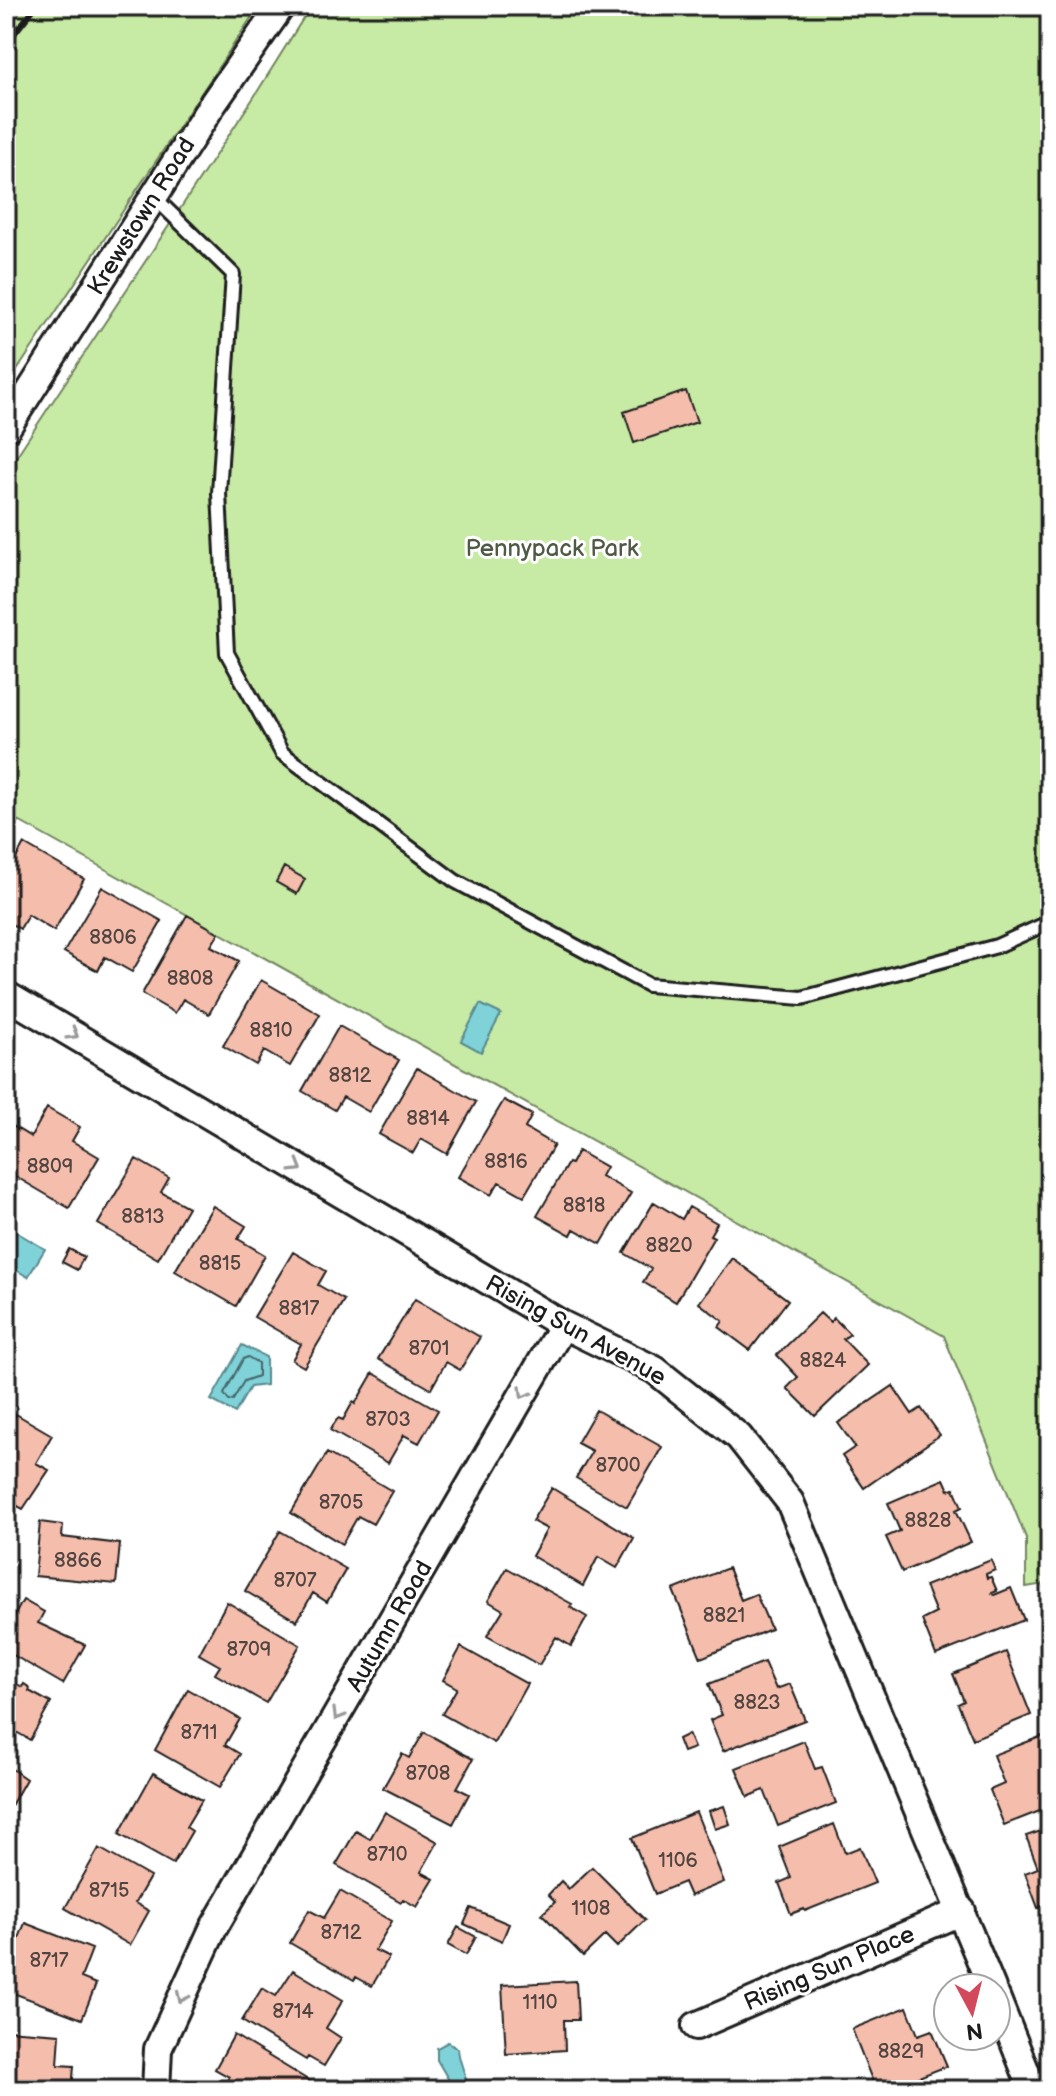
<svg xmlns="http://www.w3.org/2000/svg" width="1056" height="2096" font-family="'Balsamiq Sans',sans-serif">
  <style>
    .green { fill: #c7eba4; stroke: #728460; stroke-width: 2 }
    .water { fill: #80d2d9; stroke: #58898d; stroke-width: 2 }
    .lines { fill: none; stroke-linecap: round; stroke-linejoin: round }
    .shore { stroke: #446568; stroke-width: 2 }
    .building { fill: #f5bdac; stroke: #1c1c1c; stroke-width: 2 }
    .service-casing { stroke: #1c1c1c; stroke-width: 18 }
    .minor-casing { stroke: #1c1c1c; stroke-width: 32 }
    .service { stroke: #fff; stroke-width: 12 }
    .minor { stroke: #fff; stroke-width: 26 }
    .rail { stroke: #1c1c1c; stroke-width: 6 }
    .oneway { stroke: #999 }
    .labels { text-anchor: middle; stroke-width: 6; stroke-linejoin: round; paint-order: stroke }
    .number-label { font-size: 20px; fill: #524440 }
    .street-label { font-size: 24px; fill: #1c1c1c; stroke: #fff }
    .park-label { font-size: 24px; fill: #4f5a45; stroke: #fff }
  </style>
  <rect width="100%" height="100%" fill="#fff"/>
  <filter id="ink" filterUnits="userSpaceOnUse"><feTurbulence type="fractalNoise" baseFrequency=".0125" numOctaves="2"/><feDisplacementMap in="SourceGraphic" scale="16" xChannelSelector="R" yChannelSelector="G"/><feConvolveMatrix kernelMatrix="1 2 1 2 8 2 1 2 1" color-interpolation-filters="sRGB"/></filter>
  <g filter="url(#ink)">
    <!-- green -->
    <path class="green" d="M6 6H259L6 387Z
      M311 6H1050V1598L1044 1584 1026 1587V1538L944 1336 6 814V472L254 97Z"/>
    <!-- water -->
    <path class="water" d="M480 1004 501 1014 481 1052 461 1041Z
      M6 1226 45 1249 28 1277 6 1264Z
      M242 1345 266 1357V1385L250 1387 235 1413 211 1400Z
      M448 2042 458 2049C459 2063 466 2073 467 2086L463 2090 454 2089 437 2060V2048Z"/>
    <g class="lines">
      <!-- shore -->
      <path class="shore" d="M248 1357 258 1363V1376L244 1381 233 1400 229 1401 224 1394 243 1359Z"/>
    </g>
    <!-- building -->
    <path class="building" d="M686 391 697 422 634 443 624 412Z
      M24 844 84 879 54 931 28 915 20 929 6 921V876Z
      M284 867 305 879 297 894 276 882Z
      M102 887 162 921 132 972 105 957 98 971 64 952Z
      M187 915 219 933 211 946 239 961 209 1014 183 999 175 1013 142 994Z
      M261 980 320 1014 290 1066 264 1051 256 1065 223 1046Z
      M339 1026 399 1060 369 1112 343 1097 335 1110 302 1091Z
      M417 1068 476 1102 447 1154 421 1139 413 1153 379 1134Z
      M6 1082 14 1086 6 1100Z
      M504 1100 532 1115 525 1128 554 1145 524 1196 499 1182 491 1195 458 1177Z
      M47 1108 80 1127 72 1141 99 1157 69 1208 13 1175 6 1187V1134L11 1125 31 1137Z
      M578 1151 606 1167 601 1176 631 1193 601 1244 574 1229 571 1235 537 1216 568 1163 571 1164Z
      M136 1159 169 1178 161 1192 188 1207 158 1259 98 1224Z
      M654 1202 682 1219 689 1207 717 1223 710 1235 714 1237 676 1302 643 1282 651 1269 624 1253Z
      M213 1206 246 1226 238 1239 265 1255 236 1306 175 1271Z
      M69 1249 84 1257 77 1270 62 1262Z
      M293 1252 326 1271 318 1285 344 1300 304 1367 292 1360 301 1344 254 1317Z
      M732 1258 788 1300 750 1350 719 1327 723 1321 699 1303Z
      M415 1299 480 1337 460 1370 446 1362 431 1389 378 1359Z
      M820 1313 830 1322 834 1318 850 1334 843 1339 868 1365 815 1416 787 1388 798 1377 777 1355Z
      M373 1373 438 1410 419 1443 404 1435 388 1463 330 1430 338 1418 343 1420 353 1402 355 1404Z
      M893 1386 912 1414 921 1408 940 1435 864 1488 842 1456 855 1447 838 1423Z
      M596 1410 662 1447 627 1507 576 1478 592 1451 577 1443Z
      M16 1414 52 1435 36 1463 49 1470 23 1509 6 1500V1432Z
      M327 1453 392 1491 373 1524 358 1516 342 1544 291 1513Z
      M944 1479 949 1490 954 1488 962 1507 956 1510 971 1542 902 1572 886 1537 900 1531 888 1503Z
      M552 1488 634 1538 617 1568 598 1557 583 1586 532 1556 547 1529 532 1521Z
      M40 1522 63 1525 62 1537 120 1544 116 1584 35 1576Z
      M280 1531 346 1569 327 1602 313 1593 297 1621 245 1591Z
      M991 1560 995 1570 986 1574 987 1578 991 1577 997 1591 992 1593 994 1595 1011 1588 1024 1620 936 1655 922 1620 936 1613 925 1586Z
      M507 1568 572 1604 570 1607 587 1617 571 1646 556 1637 539 1665 487 1636 503 1610 488 1601Z
      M728 1568 741 1600 756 1594 771 1629 701 1658 673 1590Z
      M23 1600 44 1612 38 1623 85 1645 63 1684 6 1651V1623L9 1618 12 1620Z
      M227 1602 300 1645 266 1703 215 1674 220 1666 199 1654Z
      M461 1647 527 1684 494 1743 442 1714 457 1688 443 1680Z
      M1006 1652 1031 1715 973 1739 958 1704 964 1701 953 1674Z
      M764 1662 776 1689 790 1684 805 1720 723 1751 710 1720 722 1715 709 1684Z
      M6 1677 22 1687 24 1684 30 1688 29 1691 51 1703 30 1740 6 1726Z
      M188 1689 240 1719 225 1745 240 1754 220 1787 155 1750Z
      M424 1732 473 1759 457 1788 469 1794 453 1824 383 1788 402 1754 409 1758Z
      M688 1734 694 1748 683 1752 678 1739Z
      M1048 1734 1050 1807 1004 1825 990 1790 1004 1784 993 1755Z
      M804 1741 815 1769 822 1767 836 1803 778 1826 764 1790 748 1797 736 1768Z
      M6 1765 26 1779 8 1811H6Z
      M153 1773 202 1800 186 1827 192 1831 173 1864 119 1834Z
      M724 1806 730 1824 715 1829 709 1811Z
      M385 1812 438 1842 421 1872 434 1879 417 1907 403 1899 401 1902 336 1865 356 1831 370 1839Z
      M696 1812 724 1882 690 1896 684 1882 655 1894 632 1838Z
      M834 1824 845 1853 860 1847 875 1883 805 1911 804 1909 791 1914 779 1883 791 1878 779 1847Z
      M1050 1828V1903L1038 1908 1025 1873 1038 1868 1026 1836Z
      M99 1848 150 1877 135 1903 149 1911 130 1945 65 1908Z
      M592 1867 645 1920 617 1947 605 1935 583 1956 542 1914 555 1902 548 1895 561 1881 569 1889Z
      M340 1891 392 1921 375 1950 389 1957 372 1986 356 1977 354 1980 290 1943 309 1910 324 1918Z
      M471 1908 509 1924 502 1941 464 1924Z
      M25 1923 92 1949 81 1978 96 1984 82 2019 13 1993 15 1986 6 1982V1972Z
      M458 1927 476 1937 466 1955 448 1945Z
      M293 1970 343 2000 326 2028 341 2038 324 2066 308 2057 306 2060 242 2021 262 1988 276 1996Z
      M576 1981 578 2020H564L565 2050 506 2054 502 1985Z
      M907 2007 918 2035 932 2030 947 2066 886 2090H876L852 2029Z
      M6 2030 60 2034 58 2065 74 2066 72 2090H6Z
      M234 2035 313 2083 309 2090H222L229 2077 215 2069Z"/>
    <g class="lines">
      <!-- service casing -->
      <g class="service-casing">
        <path id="service" d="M154 197 233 274 219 493 227 653 282 753 455 881 648 985 802 998 997 946 1050 922"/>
      </g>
      <!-- minor casing -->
      <g class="minor-casing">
        <path id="minor" d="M6 429 212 105 281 6
          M6 995 563 1325 655 1370 739 1437 790 1502 992 1988
          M996 1997 1033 2090
          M696 2026 962 1911
          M156 2090 158 2049 213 1929 563 1325"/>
      </g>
      <!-- service -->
      <use href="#service" class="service"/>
      <!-- minor -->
      <use href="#minor" class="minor"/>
      <!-- rail -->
      <path class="rail" d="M6 44 36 6"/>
    </g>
    <!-- one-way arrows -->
    <defs><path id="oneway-chevron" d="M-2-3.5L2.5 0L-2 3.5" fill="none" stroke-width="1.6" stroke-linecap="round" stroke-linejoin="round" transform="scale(2)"/></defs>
    <g class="oneway">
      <use href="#oneway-chevron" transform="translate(73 1034) rotate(31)"/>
      <use href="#oneway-chevron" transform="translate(297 1167) rotate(31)"/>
      <use href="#oneway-chevron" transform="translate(524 1393) rotate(120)"/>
      <use href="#oneway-chevron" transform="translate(338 1715) rotate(120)"/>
      <use href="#oneway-chevron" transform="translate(182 1997) rotate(115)"/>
    </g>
  </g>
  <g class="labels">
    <!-- number labels -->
    <g class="number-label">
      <text x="113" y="944">8806</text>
      <text x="190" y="985">8808</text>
      <text x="271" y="1037">8810</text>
      <text x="350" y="1082">8812</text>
      <text x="428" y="1125">8814</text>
      <text x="506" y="1168">8816</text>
      <text x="50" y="1173">8809</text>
      <text x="584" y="1212">8818</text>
      <text x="143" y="1223">8813</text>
      <text x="669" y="1252">8820</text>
      <text x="220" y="1270">8815</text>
      <text x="299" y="1315">8817</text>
      <text x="429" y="1355">8701</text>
      <text x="823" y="1367">8824</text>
      <text x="388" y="1426">8703</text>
      <text x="618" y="1472">8700</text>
      <text x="341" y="1509">8705</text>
      <text x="928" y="1527">8828</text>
      <text x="78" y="1567">8866</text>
      <text x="295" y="1587">8707</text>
      <text x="724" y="1622">8821</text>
      <text x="249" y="1656">8709</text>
      <text x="757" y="1709">8823</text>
      <text x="199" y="1739">8711</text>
      <text x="428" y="1780">8708</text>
      <text x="387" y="1861">8710</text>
      <text x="678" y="1867">1106</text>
      <text x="109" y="1897">8715</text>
      <text x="591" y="1915">1108</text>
      <text x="341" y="1939">8712</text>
      <text x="49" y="1967">8717</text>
      <text x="540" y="2009">1110</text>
      <text x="293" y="2018">8714</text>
      <text x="901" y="2058">8829</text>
    </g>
    <!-- street labels -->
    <g class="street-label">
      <text transform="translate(141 216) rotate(-58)" y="8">Krewstown Road</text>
      <text transform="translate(576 1330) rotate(29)" y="8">Rising Sun Avenue</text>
      <text transform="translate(389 1626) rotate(-60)" y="8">Autumn Road</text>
      <text transform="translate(829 1968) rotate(-23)" y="8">Rising Sun Place</text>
    </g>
    <!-- park labels -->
    <g class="park-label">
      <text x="552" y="556">Pennypack Park</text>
    </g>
  </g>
  <!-- margin -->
  <rect width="1056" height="2096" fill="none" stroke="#fff" stroke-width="32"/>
  <rect x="16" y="16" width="1024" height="2064" fill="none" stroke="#1c1c1c" stroke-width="3" filter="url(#ink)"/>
  <!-- north arrow -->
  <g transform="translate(972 2012) rotate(173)"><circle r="38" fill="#ffffff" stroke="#a4a4a4" stroke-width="2"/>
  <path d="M0-6L14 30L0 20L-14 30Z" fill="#d1495b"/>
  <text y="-12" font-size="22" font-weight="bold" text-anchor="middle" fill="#1c1c1c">N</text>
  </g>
</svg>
